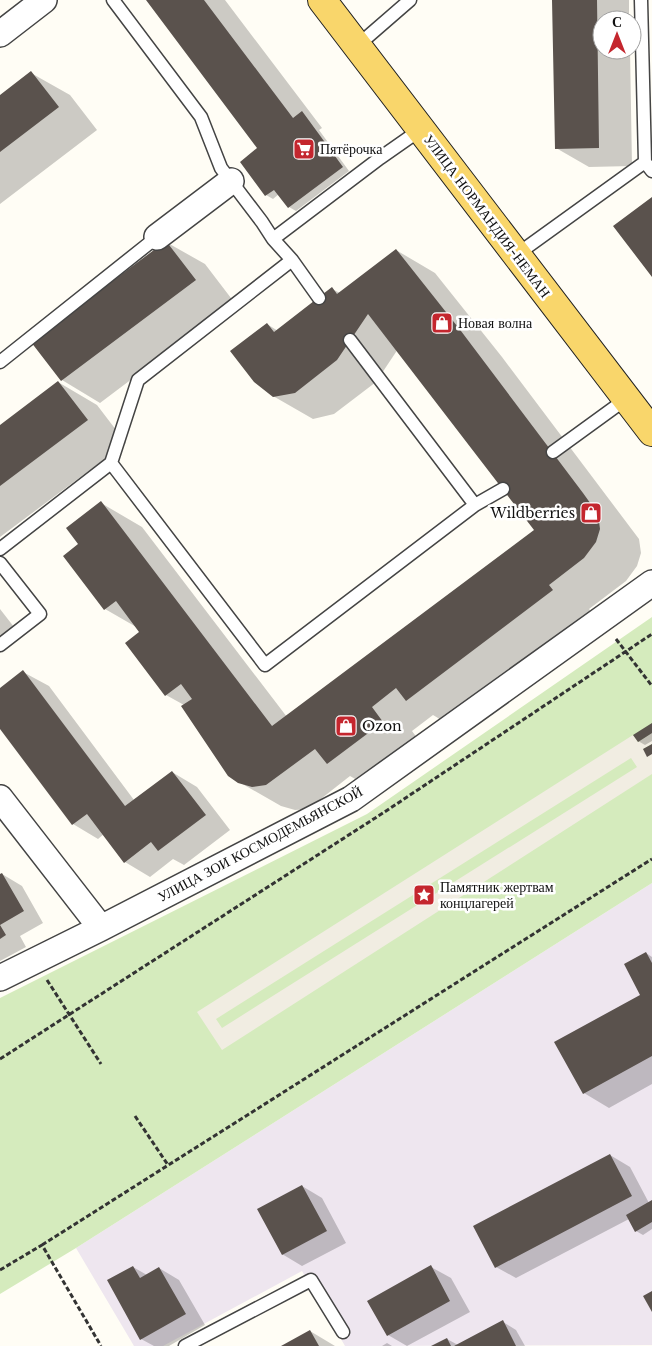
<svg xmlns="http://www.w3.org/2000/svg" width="652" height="1346" font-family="'Libre Baskerville',serif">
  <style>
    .industrial { fill: #eee6ef }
    .green { fill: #d5ebbd }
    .plaza { fill: #f1ede2; fill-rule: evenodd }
    .shadow { fill: #0003 }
    .building { fill: #5a524d }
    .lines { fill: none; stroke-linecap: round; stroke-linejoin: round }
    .service-casing { stroke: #444; stroke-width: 15 }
    .minor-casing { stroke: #444; stroke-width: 28 }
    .primary-casing { stroke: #222; stroke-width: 30 }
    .path { stroke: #333; stroke-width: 3; stroke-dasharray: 5 2.5; stroke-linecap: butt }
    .service { stroke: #fff; stroke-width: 12 }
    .minor { stroke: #fff; stroke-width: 25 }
    .primary { stroke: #f9d66b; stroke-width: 28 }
    .labels { text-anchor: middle; stroke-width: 5; stroke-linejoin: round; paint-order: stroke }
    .poi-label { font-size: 14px; fill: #111; stroke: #fff; text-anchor: start }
    .street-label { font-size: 14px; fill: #111; stroke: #fff }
  </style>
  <rect width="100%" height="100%" fill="#fffdf5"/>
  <!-- industrial -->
  <path class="industrial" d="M652 883V1345L345 1346 302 1271 163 1346H134L76 1248Z"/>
  <!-- green -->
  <path class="green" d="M652 617V883L76 1248 0 1294V998L367 814Z"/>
  <!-- plaza -->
  <path class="plaza" d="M652 733V744L643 749 652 754V774L222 1050 197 1012 633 735 638 742ZM631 758 637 767 222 1028 216 1019Z"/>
  <!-- shadow -->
  <path class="shadow" d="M147 0H225L322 128 319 130 349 171 296 211 289 207 279 194 273 199 266 195 259 149Z
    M553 0H629V20H602V50H630L632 166 589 167 556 148Z
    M31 73 70 95 97 130 0 204V97Z
    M166 242 205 264 234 302 100 403 62 380Z
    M396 250 435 273 502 357 639 539 641 553 637 566 626 581 589 609 593 614 448 724 433 715 412 731 423 746 369 787 350 776 308 809 295 810 281 806 239 782 184 705 166 695 141 632 138 628 105 609 80 545 101 503 142 527 287 717 535 530 398 349 376 382 334 414 313 419 273 396 267 324 278 331 332 289 340 293Z
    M58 382 97 405 126 443 0 537V426Z
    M0 609 21 636 0 653Z
    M23 672 49 686 134 800 172 772 197 787 230 830 184 865 173 859 150 877 125 862 104 834 98 839 73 824 0 727V689Z
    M652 725V741L645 745 638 741Z
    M2 874 22 886 43 923 20 936 26 947 0 961V876Z
    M646 953 652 957V1084L609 1108 584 1093 642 995Z
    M610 1155 630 1167 649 1203 652 1202V1229L643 1235 636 1231 629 1219 516 1278 496 1267Z
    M302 1186 322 1198 346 1243 302 1266 282 1254Z
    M133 1267 147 1275 159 1268 179 1280 205 1325 169 1346H154L141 1339Z
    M431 1267 451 1278 470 1312 407 1346 388 1335Z
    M503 1322 516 1330 525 1346H434L447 1339 458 1345Z
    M310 1331 335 1346H284Z
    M387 1343 392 1346H382Z"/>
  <!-- building -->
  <path class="building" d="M146 0H204L293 118 302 111 343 167 288 208 274 190 265 196 240 162 257 148Z
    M552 0H597L599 148 555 149Z
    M31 71 59 107 0 152V95Z
    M652 197V277L613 226Z
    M166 241 196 280 61 381 31 342Z
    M396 249 461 331 583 493 598 514 600 529 596 542 584 558 549 585 553 590 406 701 396 688 372 707 383 722 327 764 315 749 266 785 252 787 238 783 228 776 181 706 192 699 181 684 165 696 125 643 139 632 116 601 104 610 63 556 78 544 66 528 101 501 272 726 534 530 368 314 337 360 295 393 273 397 254 382 230 351 267 323 274 332 332 287 337 294Z
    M58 381 88 420 0 486V425Z
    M23 670 125 806 172 771 206 815 158 851 151 842 124 863 87 814 72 825 0 729V688Z
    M652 723V733L638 742 633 735Z
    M652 744V754L647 757 643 749Z
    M2 873 24 911 0 925 6 935 0 939V874Z
    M646 952 652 963V1056L583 1094 554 1042 640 995 624 964Z
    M610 1154 632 1196 495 1268 473 1226Z
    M302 1185 327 1231 282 1255 257 1209Z
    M652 1200V1222L635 1232 626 1215Z
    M431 1265 450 1301 387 1336 367 1301Z
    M133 1266 140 1278 159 1267 186 1314 140 1340 107 1280Z
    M652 1291V1312L643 1296Z
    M503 1320 516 1346H454Z
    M310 1330 319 1346H281Z
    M447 1338 451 1346H431Z"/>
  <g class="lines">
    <!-- service casing -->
    <g class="service-casing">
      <path id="service" d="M113 0 201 117 221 168 262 222 273 239 380 158 420 130
        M641 0 645 162 652 171
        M357 46 410 0
        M273 239 292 260 319 298
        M516 255 645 162
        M292 260 138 380 111 463 265 665 475 505
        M350 340 475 505 503 489
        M0 362 157 237
        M553 452 626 399
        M0 549 111 463
        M0 563 40 614 0 645
        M185 1346 311 1280 343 1332"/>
    </g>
    <!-- minor casing -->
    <g class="minor-casing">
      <path id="minor" d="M0 34 44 0
        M157 237 231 181
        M0 798 101 928
        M0 978 101 928 351 799 652 583"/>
    </g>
    <!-- primary casing -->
    <g class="primary-casing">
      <path id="primary" d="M322 0 652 432"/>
    </g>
    <!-- path -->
    <path class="path" d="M616 639 652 686
      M47 980 101 1064
      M0 1059 383 813 652 634
      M135 1116 168 1165
      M42 1245 652 859
      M0 1270 42 1245 101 1346"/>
    <!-- service -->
    <use href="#service" class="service"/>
    <!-- minor -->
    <use href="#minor" class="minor"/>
    <!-- primary -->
    <use href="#primary" class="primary"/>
  </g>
  <!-- icons -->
  <defs>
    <g id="supermarket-square" transform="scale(1.125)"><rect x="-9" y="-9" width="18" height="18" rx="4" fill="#c4262e" stroke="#fff"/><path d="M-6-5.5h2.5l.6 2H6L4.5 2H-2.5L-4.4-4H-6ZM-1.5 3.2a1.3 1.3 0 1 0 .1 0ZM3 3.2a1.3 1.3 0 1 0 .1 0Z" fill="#fff"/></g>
    <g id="shop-square" transform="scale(1.125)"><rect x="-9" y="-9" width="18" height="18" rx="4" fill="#c4262e" stroke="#fff"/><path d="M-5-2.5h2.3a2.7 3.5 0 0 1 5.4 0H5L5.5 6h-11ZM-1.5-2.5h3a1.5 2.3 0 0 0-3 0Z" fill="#fff"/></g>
    <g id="sight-square" transform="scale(1.125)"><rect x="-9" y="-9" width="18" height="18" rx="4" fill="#c4262e" stroke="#fff"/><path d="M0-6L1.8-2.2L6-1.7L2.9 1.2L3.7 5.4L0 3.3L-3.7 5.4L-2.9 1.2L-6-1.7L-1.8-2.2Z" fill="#fff"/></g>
  </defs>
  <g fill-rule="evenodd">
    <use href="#supermarket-square" x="304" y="149"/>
    <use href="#shop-square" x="442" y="323"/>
    <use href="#shop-square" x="591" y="513"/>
    <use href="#shop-square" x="346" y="726"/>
    <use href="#sight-square" x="424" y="895"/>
  </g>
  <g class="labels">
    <!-- poi labels -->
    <g class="poi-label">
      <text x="320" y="154">Пятёрочка</text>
      <text x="458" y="328">Новая волна</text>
      <text x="575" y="518" text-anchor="end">Wildberries</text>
      <text x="362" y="731">Ozon</text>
      <text x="440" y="892">Памятник жертвам<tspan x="440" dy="16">концлагерей</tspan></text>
    </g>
    <!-- street labels -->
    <g class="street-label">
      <text transform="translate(487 216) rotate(53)" y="5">УЛИЦА НОРМАНДИЯ-НЕМАН</text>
      <text transform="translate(260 844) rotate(-28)" y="5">УЛИЦА ЗОИ КОСМОДЕМЬЯНСКОЙ</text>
    </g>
  </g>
  <!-- north arrow -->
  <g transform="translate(617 35)"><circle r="24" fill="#ffffff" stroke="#a0a0a0"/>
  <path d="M0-4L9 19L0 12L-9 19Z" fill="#c4262e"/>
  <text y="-8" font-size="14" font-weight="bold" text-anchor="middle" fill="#111111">С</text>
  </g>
</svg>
